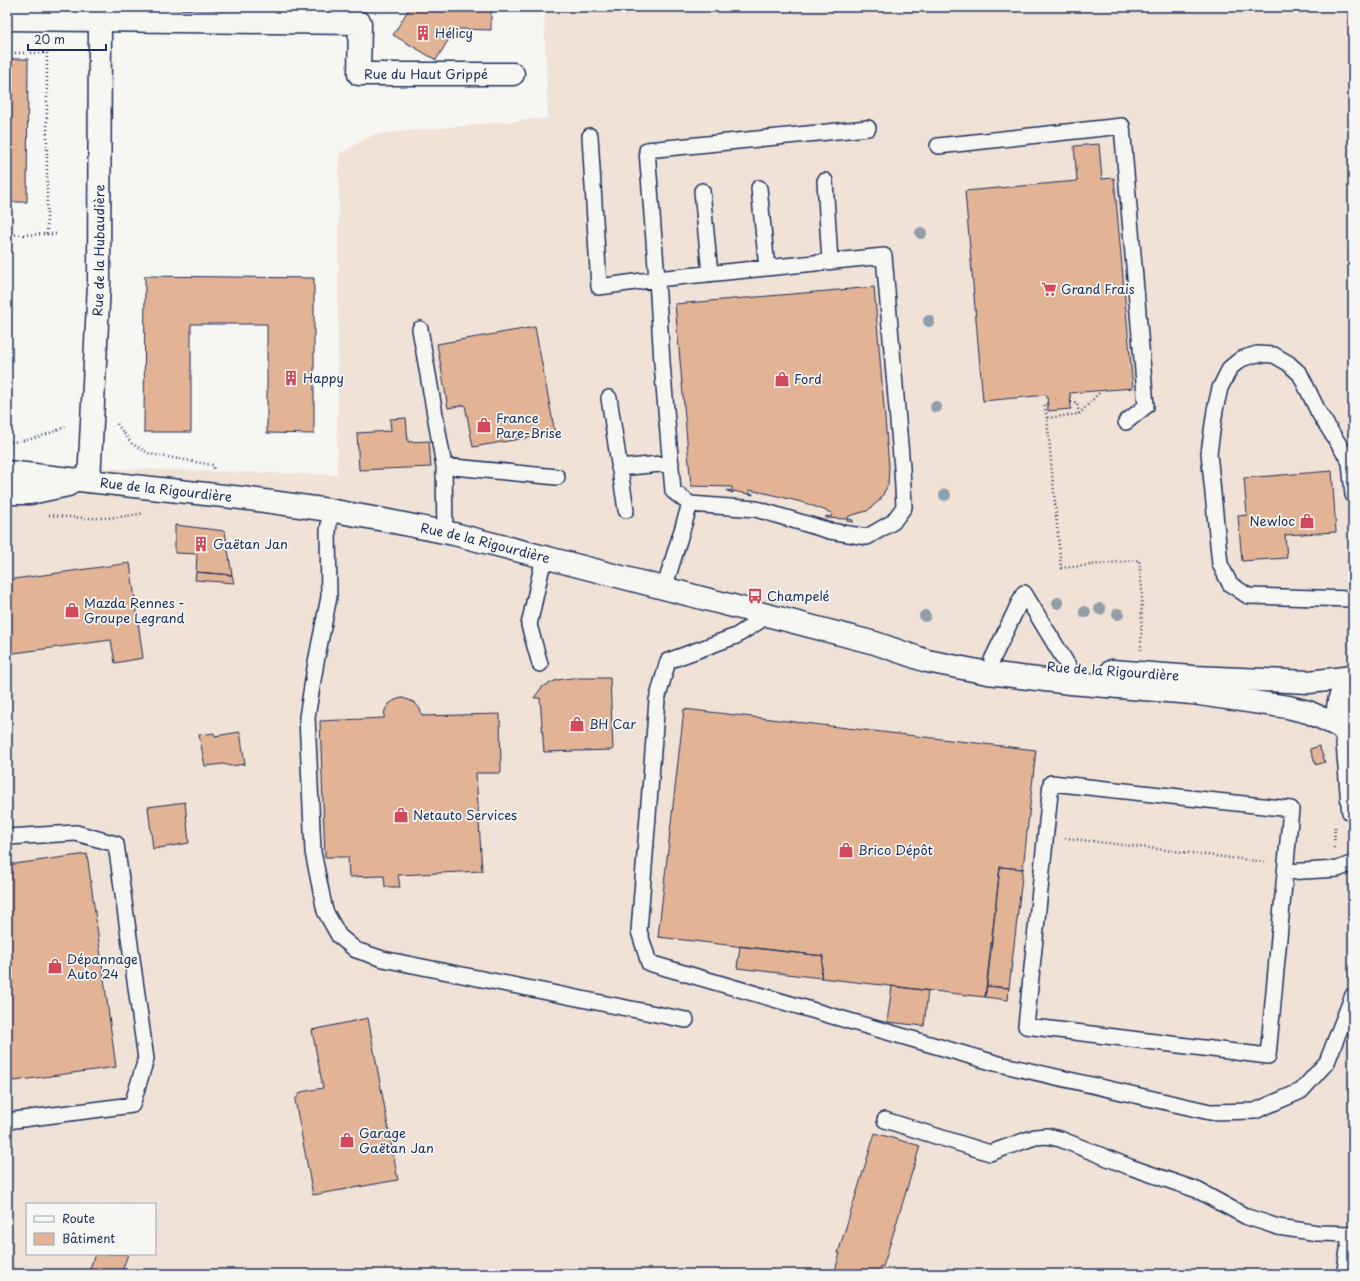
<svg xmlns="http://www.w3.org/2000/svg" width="1360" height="1281" font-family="'Playpen Sans',sans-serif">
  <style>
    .built { fill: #f0e2d6; fill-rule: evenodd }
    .building { fill: #e3b395; stroke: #1b2f5e }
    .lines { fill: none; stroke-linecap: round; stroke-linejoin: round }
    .lane-casing { stroke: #1b2f5e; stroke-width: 18 }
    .street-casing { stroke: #1b2f5e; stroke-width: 25 }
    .secondary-casing { stroke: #1b2f5e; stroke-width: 25 }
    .path { stroke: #1b2f5e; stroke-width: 2.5; stroke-dasharray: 1 3; stroke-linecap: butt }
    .lane { stroke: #f6f6f2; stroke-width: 15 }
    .street { stroke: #f6f6f2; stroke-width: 22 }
    .secondary { stroke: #f6f6f2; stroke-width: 22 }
    .tree { fill: #919da8 }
    .labels { text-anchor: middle; stroke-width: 3.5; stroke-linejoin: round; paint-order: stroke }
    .poi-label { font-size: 13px; fill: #1b2f5e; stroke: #f6f6f2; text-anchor: start }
    .street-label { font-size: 13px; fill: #1b2f5e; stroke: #f6f6f2 }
  </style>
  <rect width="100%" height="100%" fill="#f6f6f2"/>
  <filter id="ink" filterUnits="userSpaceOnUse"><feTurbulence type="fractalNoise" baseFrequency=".025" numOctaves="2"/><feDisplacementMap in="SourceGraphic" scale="8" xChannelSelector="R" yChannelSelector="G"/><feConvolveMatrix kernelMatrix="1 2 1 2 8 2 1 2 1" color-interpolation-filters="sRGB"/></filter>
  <g filter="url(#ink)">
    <!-- built -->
    <path class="built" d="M544 7H1353V1274H7V465L337 475 339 154 375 134 548 118ZM27 1204H155V1254H27Z"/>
    <!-- building -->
    <path class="building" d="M410 7H491V30L457 29 454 31 436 60 393 35Z
      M7 59H28L27 202H7Z
      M1099 144 1102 179 1114 178 1133 388 1070 393 1071 409 1048 411 1047 395 983 401 965 191 1077 181 1074 146Z
      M145 276 314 278V434L267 433V324H191V432H144Z
      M874 287 889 467 888 485 880 500 867 511 849 516 848 519 853 520V522L847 521V519L826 518V516L831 517 832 513 805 503 770 494 749 490V493L753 494V495L733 491V493L727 491V490L732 491V487L691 486 675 304Z
      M535 327 555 433 473 447 465 405 448 408 437 344Z
      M406 418 408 442 429 441 431 467 359 470 357 433 391 431 390 419Z
      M1332 471 1336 532 1285 535 1287 558 1242 561 1238 516 1247 515 1244 478Z
      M175 525 225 531 232 575 196 572 197 554 175 553Z
      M130 563 143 658 115 663 111 640 7 654V580Z
      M196 572 232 575 234 583 195 580Z
      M571 678H610L613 750 544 752 540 698H534L542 687 557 680Z
      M402 698 409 700 415 703 420 709 422 716 500 714 501 773H476L482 871 398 875 400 887H385L384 876 349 877 348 857H325L320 721 384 718 385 710 389 704 395 700Z
      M684 709 1036 750 1023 869 1000 867 985 997 821 978 823 956 658 937Z
      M240 732 245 764 230 766 224 764 205 766 199 735 214 733 215 736Z
      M1319 746 1325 762 1316 765 1310 749Z
      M185 802 189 843 153 849 148 807Z
      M87 854 116 1067 7 1082V865Z
      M1000 867 1023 869 1009 988 987 986Z
      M740 946 823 956 821 978 737 968Z
      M892 986 928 991 924 1026 887 1022Z
      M987 986 1009 988 1008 1000 985 997Z
      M368 1018 398 1180 313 1195 295 1100 301 1092 323 1088 312 1030Z
      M875 1133 920 1146 883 1267 881 1266 879 1274H834L840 1253H838Z
      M95 1254H128L121 1274H88Z"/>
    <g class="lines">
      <!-- lane casing -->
      <g class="lane-casing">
        <path id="lane" d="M590 136 599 287 657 279 647 150 868 128
          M938 146 1122 126 1146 406 1126 422
          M825 181 830 261
          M759 188 767 268
          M702 191 710 274
          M420 329 444 466
          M609 398 626 510
          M619 468 671 463
          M1353 495 1350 462 1319 413 1300 374 1288 363 1274 355 1257 354 1241 359 1230 368 1220 388 1215 410 1209 453 1220 564 1230 584 1248 596 1353 599
          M329 510V524L328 531 329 597 316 662 307 717 313 852 325 911 339 936 356 950 383 959 686 1020
          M445 532 444 466 557 477
          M664 589 690 504 756 509 830 531 867 537 893 522 904 507 902 468 884 256 657 279 662 363 673 491 690 504
          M1024 593 1070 669
          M767 616 736 636 668 661 657 700 639 931 649 963 995 1063 1210 1112 1255 1111 1301 1091 1327 1062 1353 995
          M992 660 1024 593
          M540 664 529 625 544 557
          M1051 783 1291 809 1268 1056 1026 1026Z
          M7 837 76 833 116 844 146 1059 132 1105 7 1121
          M1286 872 1338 869 1353 863
          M885 1120 990 1153 1035 1137 1047 1136 1060 1139 1130 1167 1197 1190 1247 1217 1263 1222 1278 1227 1318 1233 1353 1234"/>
      </g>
      <!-- street casing -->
      <g class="street-casing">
        <g id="street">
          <path id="s1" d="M7 19 360 23 359 74H513"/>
          <path id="s2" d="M89 481 99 284 100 19"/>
          <path d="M1347 737 1353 810"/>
          <path d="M1348 1274 1353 1239"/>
        </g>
      </g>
      <!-- secondary casing -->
      <g class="secondary-casing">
        <g id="secondary">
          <path id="s3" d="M7 472 242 498 329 510 384 520 454 534 544 557 875 643 927 661 988 673 1070 683 1192 693 1288 707 1308 712 1326 720 1342 728"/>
          <path d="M7 493H30L68 485"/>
          <path d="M1112 671 1193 677 1309 682 1353 677"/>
          <path d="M1353 678C1333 698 1333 723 1353 743"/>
        </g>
      </g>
      <!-- path -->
      <path class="path" d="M7 53H47V234
        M7 235 58 234
        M1071 402 1077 403 1079 414 1047 418 1061 568 1139 560 1142 588 1141 650
        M1079 414 1101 391
        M1047 418 1044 404H1048
        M117 424 132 444 150 454 213 465 214 470
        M7 442C29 442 48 434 67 426
        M49 515C82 519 112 520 144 513
        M1065 838 1265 862
        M1334 848 1335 825"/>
      <!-- lane -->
      <use href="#lane" class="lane"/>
      <!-- street -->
      <use href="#street" class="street"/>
      <!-- secondary -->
      <use href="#secondary" class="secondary"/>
    </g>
    <!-- trees -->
    <g class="tree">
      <circle cx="921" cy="233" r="6"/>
      <circle cx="929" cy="321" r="6"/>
      <circle cx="936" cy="407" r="6"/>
      <circle cx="945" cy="495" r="6"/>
      <circle cx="1058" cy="603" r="6"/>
      <circle cx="1100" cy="609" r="6"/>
      <circle cx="1085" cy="612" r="6"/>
      <circle cx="1118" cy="614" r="6"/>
      <circle cx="925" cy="616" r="6"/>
    </g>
  </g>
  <!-- icons -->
  <defs>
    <g id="building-bare" transform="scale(1.2)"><path d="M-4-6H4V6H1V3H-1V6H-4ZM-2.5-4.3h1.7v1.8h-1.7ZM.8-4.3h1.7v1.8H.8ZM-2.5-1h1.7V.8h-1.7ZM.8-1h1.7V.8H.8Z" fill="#d1495b" stroke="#f6f6f2" stroke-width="2.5" paint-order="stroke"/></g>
    <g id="supermarket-bare" transform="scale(1.2)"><path d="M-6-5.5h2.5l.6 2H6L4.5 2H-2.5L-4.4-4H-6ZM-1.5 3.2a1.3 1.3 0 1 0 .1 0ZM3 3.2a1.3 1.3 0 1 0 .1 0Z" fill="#d1495b" stroke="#f6f6f2" stroke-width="2.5" paint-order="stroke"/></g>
    <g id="shop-bare" transform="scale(1.2)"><path d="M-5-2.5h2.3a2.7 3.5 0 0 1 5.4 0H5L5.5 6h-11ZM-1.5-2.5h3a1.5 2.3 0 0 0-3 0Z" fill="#d1495b" stroke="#f6f6f2" stroke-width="2.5" paint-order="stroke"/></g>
    <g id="bus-bare" transform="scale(1.2)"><path d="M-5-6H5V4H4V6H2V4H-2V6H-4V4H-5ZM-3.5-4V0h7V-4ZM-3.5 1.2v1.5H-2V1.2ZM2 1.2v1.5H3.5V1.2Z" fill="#d1495b" stroke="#f6f6f2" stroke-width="2.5" paint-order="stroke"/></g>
  </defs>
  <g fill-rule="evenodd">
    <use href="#building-bare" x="423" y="33"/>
    <use href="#supermarket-bare" x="1049" y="289"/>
    <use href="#building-bare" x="291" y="378"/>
    <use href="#shop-bare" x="782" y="379"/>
    <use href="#shop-bare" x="484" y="425"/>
    <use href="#shop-bare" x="1307" y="521"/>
    <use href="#building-bare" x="201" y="544"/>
    <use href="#bus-bare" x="755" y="596"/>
    <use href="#shop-bare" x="72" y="610"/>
    <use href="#shop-bare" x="577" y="724"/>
    <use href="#shop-bare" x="401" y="815"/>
    <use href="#shop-bare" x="846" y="850"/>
    <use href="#shop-bare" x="55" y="966"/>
    <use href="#shop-bare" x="347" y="1140"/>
  </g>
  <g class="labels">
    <!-- poi labels -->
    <g class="poi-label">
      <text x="435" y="38">Hélicy</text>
      <text x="1061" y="294">Grand Frais</text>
      <text x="303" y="383">Happy</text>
      <text x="794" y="384">Ford</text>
      <text x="496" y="423">France<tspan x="496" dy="15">Pare-Brise</tspan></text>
      <text x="1295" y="526" text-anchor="end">Newloc</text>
      <text x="213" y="549">Gaëtan Jan</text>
      <text x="767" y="601">Champelé</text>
      <text x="84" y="608">Mazda Rennes -<tspan x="84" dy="15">Groupe Legrand</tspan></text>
      <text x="589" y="729">BH Car</text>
      <text x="413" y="820">Netauto Services</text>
      <text x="858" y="855">Brico Dépôt</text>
      <text x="67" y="964">Dépannage<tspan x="67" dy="15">Auto 24</tspan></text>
      <text x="359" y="1138">Garage<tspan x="359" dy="15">Gaëtan Jan</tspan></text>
    </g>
    <!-- street labels -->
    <g class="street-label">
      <text dy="5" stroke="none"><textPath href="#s1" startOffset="471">Rue du Haut Grippé</textPath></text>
      <text dy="5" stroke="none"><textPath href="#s2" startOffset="231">Rue de la Hubaudière</textPath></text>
      <text dy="5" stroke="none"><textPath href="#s3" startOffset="160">Rue de la Rigourdière</textPath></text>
      <text dy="5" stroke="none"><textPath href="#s3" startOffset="484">Rue de la Rigourdière</textPath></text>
      <text transform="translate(1113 671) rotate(4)" y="5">Rue de la Rigourdière</text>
    </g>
  </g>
  <!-- margin -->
  <rect width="1360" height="1281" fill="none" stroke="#f6f6f2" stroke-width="24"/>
  <rect x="12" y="12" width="1336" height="1257" fill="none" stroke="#1b2f5e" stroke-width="1.5" filter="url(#ink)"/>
  <!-- legend -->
  <rect x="26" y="1203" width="130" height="52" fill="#f6f6f2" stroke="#9ea6b7"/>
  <rect x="34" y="1216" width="20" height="6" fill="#f6f6f2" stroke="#9ea6b7"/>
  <text x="62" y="1223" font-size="12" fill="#1b2f5e">Route</text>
  <rect x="34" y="1233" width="20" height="12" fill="#e3b395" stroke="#9ea6b7"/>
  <text x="62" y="1243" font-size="12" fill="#1b2f5e">Bâtiment</text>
  <!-- scale -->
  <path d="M28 44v6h78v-6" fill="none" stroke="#1b2f5e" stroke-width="2"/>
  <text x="34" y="44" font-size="12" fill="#1b2f5e" stroke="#f6f6f2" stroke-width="3" paint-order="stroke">20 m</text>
</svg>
